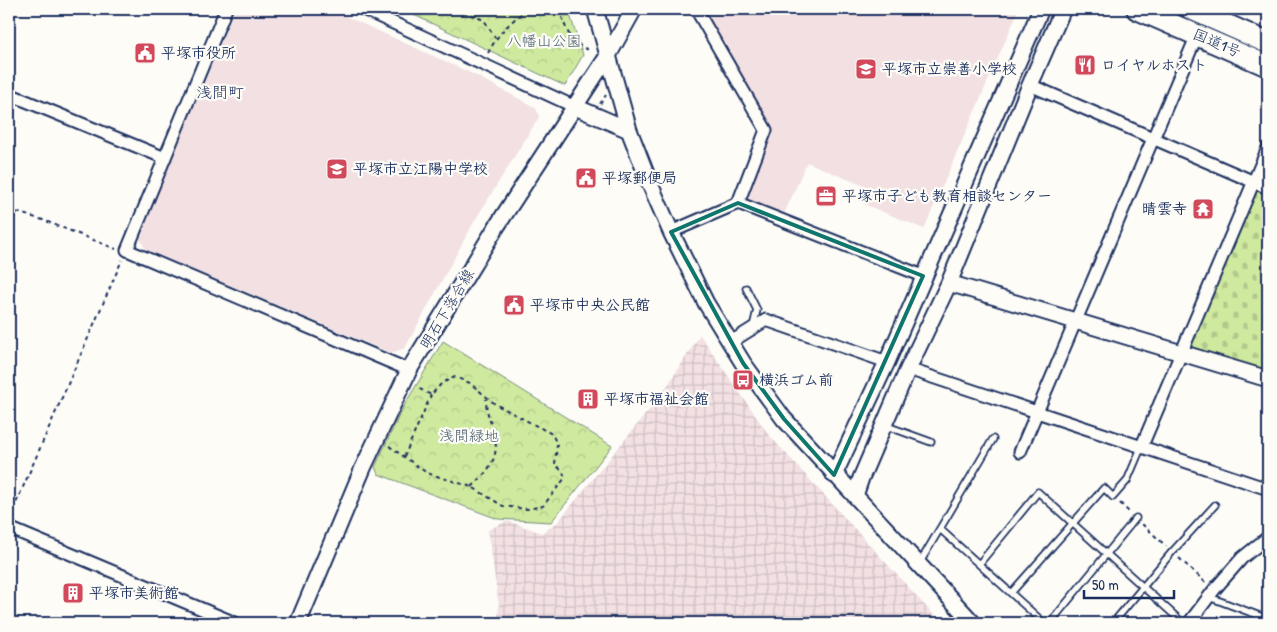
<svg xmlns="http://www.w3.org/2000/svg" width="1277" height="632" font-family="'Patrick Hand','Klee One',sans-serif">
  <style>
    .built { fill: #f2e0e3 }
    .industrial { fill: url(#industrial-grid) }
    .forest { fill: url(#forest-crowns); stroke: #758c7e }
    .cemetery { fill: url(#cemetery-stones); stroke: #758c7e }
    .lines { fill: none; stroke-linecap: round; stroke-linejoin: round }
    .lane-casing { stroke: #1b2f5e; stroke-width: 9 }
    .street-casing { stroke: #1b2f5e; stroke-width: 15 }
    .secondary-casing { stroke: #1b2f5e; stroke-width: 19 }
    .highway-casing { stroke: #1b2f5e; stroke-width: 24 }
    .path { stroke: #1b2f5e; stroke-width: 2; stroke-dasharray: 4 4; stroke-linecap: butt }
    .lane { stroke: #fdfcf7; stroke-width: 5.5 }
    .street { stroke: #fdfcf7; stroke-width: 11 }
    .secondary { stroke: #fdfcf7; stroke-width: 15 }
    .highway { stroke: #fdfcf7; stroke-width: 20 }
    .path-bridge { stroke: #1b2f5e; stroke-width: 2; stroke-dasharray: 4 4; stroke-linecap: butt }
    .marked { fill: none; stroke: #0f766e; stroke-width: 4; stroke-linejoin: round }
    .labels { text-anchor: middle; stroke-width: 4.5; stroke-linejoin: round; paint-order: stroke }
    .park-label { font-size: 15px; fill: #485e6e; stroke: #fdfcf7 }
    .street-label { font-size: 15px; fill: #1b2f5e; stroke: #fdfcf7 }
    .poi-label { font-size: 15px; font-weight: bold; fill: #1b2f5e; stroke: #fdfcf7; text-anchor: start }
    .neighbourhood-label { font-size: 16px; fill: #1b2f5e; stroke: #fdfcf7 }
  </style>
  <defs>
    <pattern id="industrial-grid" width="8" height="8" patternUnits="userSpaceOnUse" patternTransform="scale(1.25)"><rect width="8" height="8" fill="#f2e0e3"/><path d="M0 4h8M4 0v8" fill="none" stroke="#cfc0c5"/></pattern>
    <pattern id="forest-crowns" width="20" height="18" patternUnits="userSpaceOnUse" patternTransform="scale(1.25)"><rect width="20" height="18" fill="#cfe99f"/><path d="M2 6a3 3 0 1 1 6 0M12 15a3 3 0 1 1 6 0" fill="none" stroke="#b1c88b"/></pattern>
    <pattern id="cemetery-stones" width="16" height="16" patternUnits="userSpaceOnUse" patternTransform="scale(1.25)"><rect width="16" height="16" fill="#cfe99f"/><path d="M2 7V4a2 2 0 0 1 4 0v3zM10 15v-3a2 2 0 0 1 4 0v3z" fill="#b1c88b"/></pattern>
  </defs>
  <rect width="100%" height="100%" fill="#fdfcf7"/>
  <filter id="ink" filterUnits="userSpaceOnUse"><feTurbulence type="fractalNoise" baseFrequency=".02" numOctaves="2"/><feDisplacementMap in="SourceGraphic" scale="10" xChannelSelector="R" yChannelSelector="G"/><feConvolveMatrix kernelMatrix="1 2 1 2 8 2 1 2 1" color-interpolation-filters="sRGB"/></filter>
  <g filter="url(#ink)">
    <!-- built -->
    <path class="built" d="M235 9H330L475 75 536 108 539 117 475 220 405 348 391 353 146 250 139 237Z
      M704 9H1019L924 229 864 204 871 189 807 162 784 214 749 201 745 196 772 129Z"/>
    <!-- industrial -->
    <path class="industrial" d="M700 335 769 435 941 623H497L499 606 488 530 507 521 542 533 558 522 662 394Z"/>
    <!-- forest -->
    <path class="forest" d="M401 9H568L583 55 565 86Z
      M443 341 612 446 551 522 498 519 378 474 375 467 402 409Z"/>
    <!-- cemetery -->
    <path class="cemetery" d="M1258 188 1268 193V374L1187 350Z"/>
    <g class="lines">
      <!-- lane casing -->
      <g class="lane-casing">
        <path id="lane" d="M746 288 757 310 753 327
          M884 425 931 442
          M940 529 1044 623
          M919 564 993 439
          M979 564 1038 492 1183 623
          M1011 593 1104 488 1113 497 1127 481 1141 448
          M1209 597 1268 619
          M1050 623 1136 518
          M1113 623 1172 552 1215 505"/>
      </g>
      <!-- street casing -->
      <g class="street-casing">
        <path id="street" d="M226 9 127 250 409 370
          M363 9 573 106
          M696 9 766 130 738 203 923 276
          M1030 85 1268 188
          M9 94 165 158
          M671 232 738 203
          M731 342 766 320 887 362
          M908 369 1268 489
          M1141 448 1268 148
          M1020 452 1197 35
          M9 528 235 623
          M1189 623 1214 590 1242 558 1268 537"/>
      </g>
      <!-- secondary casing -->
      <g class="secondary-casing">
        <path id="secondary" d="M595 9 629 130 650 184 671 232 706 303 743 363 784 419 973 623
          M573 106 629 130
          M949 283 1268 379
          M834 475 887 362 1041 9
          M855 496 861 478 908 369 949 283 1030 85 1063 9
          M298 623 363 468 409 370 495 229 609 54 634 9"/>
      </g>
      <!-- highway casing -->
      <g class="highway-casing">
        <path id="highway" d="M1137 9 1268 66
          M1191 9 1268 43"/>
      </g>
      <!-- path -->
      <path class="path" d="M456 9 484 20 496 39
        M559 9C567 29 567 41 589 50
        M488 53C499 32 510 22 528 9
        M600 104 606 95
        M9 210 43 220 116 249
        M389 446 427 473 472 487 503 506 527 509 543 506 565 478 563 472 555 464 557 444 552 434 495 404 470 383 455 377 442 383 431 395 416 387
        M404 457 431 395
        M472 487C491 468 501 456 493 429 489 418 486 410 486 399
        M1120 503 1129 512
        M10 517 122 260
        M1142 524 1166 546
        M1179 558 1205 582"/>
      <!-- lane -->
      <use href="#lane" class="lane"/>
      <!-- street -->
      <use href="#street" class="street"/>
      <!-- secondary -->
      <use href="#secondary" class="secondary"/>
      <!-- highway -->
      <use href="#highway" class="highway"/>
      <!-- path-bridge -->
      <path class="path-bridge" d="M1061 9 1077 15 1080 9"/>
    </g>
  </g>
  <!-- marked area -->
  <path class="marked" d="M738 203 923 276 834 475 784 419 743 363 671 232Z"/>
  <!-- icons -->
  <defs>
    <g id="civic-square" transform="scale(1.125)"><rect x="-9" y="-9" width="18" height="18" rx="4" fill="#d1495b" stroke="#fdfcf7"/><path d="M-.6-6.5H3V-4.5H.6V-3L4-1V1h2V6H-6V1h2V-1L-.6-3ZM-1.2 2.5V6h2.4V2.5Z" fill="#fff"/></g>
    <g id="restaurant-square" transform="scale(1.125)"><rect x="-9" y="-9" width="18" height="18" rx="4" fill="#d1495b" stroke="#fdfcf7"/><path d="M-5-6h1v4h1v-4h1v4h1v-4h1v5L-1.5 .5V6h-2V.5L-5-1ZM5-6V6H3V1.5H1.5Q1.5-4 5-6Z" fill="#fff"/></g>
    <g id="school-square" transform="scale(1.125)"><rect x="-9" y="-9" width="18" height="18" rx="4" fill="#d1495b" stroke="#fdfcf7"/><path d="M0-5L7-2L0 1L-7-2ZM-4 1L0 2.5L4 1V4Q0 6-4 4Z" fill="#fff"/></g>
    <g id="office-square" transform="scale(1.125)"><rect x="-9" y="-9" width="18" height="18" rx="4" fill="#d1495b" stroke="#fdfcf7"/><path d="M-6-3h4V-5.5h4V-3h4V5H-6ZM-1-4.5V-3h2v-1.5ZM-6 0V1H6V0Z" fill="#fff"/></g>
    <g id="temple-square" transform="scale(1.125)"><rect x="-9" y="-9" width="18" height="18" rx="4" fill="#d1495b" stroke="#fdfcf7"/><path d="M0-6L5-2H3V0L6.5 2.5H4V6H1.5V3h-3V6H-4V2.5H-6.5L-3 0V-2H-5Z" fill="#fff"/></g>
    <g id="bus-square" transform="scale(1.125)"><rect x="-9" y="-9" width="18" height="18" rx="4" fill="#d1495b" stroke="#fdfcf7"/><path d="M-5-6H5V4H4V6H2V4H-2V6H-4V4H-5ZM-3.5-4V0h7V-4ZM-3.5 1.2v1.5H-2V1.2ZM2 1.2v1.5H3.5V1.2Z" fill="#fff"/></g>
    <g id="building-square" transform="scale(1.125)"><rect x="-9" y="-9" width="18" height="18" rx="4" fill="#d1495b" stroke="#fdfcf7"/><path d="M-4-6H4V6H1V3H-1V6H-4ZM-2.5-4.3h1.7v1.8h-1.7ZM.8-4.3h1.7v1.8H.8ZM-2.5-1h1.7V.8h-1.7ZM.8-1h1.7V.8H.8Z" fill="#fff"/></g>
  </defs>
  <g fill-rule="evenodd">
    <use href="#civic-square" x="145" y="53"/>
    <use href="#restaurant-square" x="1085" y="65"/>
    <use href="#school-square" x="866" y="69"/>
    <use href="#school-square" x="337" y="169"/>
    <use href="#civic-square" x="586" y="178"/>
    <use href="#office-square" x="826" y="196"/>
    <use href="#temple-square" x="1203" y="209"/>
    <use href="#civic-square" x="514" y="305"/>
    <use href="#bus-square" x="743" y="380"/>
    <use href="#building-square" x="588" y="399"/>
    <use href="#building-square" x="73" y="593"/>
  </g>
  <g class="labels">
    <!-- park labels -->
    <g class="park-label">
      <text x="544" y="46">八幡山公園</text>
      <text x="469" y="441">浅間緑地</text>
    </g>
    <!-- street labels -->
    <g class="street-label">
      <text transform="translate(1217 43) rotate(23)" y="5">国道1号</text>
      <text transform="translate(447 309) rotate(-59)" y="5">明石下落合線</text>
    </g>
    <!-- poi labels -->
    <g class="poi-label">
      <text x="161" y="58">平塚市役所</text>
      <text x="1101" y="70">ロイヤルホスト</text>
      <text x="882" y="74">平塚市立崇善小学校</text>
      <text x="353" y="174">平塚市立江陽中学校</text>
      <text x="602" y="183">平塚郵便局</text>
      <text x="842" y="201">平塚市子ども教育相談センター</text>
      <text x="1187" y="214" text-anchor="end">晴雲寺</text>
      <text x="530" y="310">平塚市中央公民館</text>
      <text x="759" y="385">横浜ゴム前</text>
      <text x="604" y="404">平塚市福祉会館</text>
      <text x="89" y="598">平塚市美術館</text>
    </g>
    <!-- neighbourhood labels -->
    <g class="neighbourhood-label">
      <text x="220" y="98">浅間町</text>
    </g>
  </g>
  <!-- margin -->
  <rect width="1277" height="632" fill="none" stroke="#fdfcf7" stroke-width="30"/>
  <rect x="15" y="15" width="1247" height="602" fill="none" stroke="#1b2f5e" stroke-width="2" filter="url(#ink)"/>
  <!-- scale -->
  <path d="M1084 590v8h90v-8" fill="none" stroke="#1b2f5e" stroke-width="2.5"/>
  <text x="1092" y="590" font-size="15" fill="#1b2f5e" stroke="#fdfcf7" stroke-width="4" paint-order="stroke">50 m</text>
</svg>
